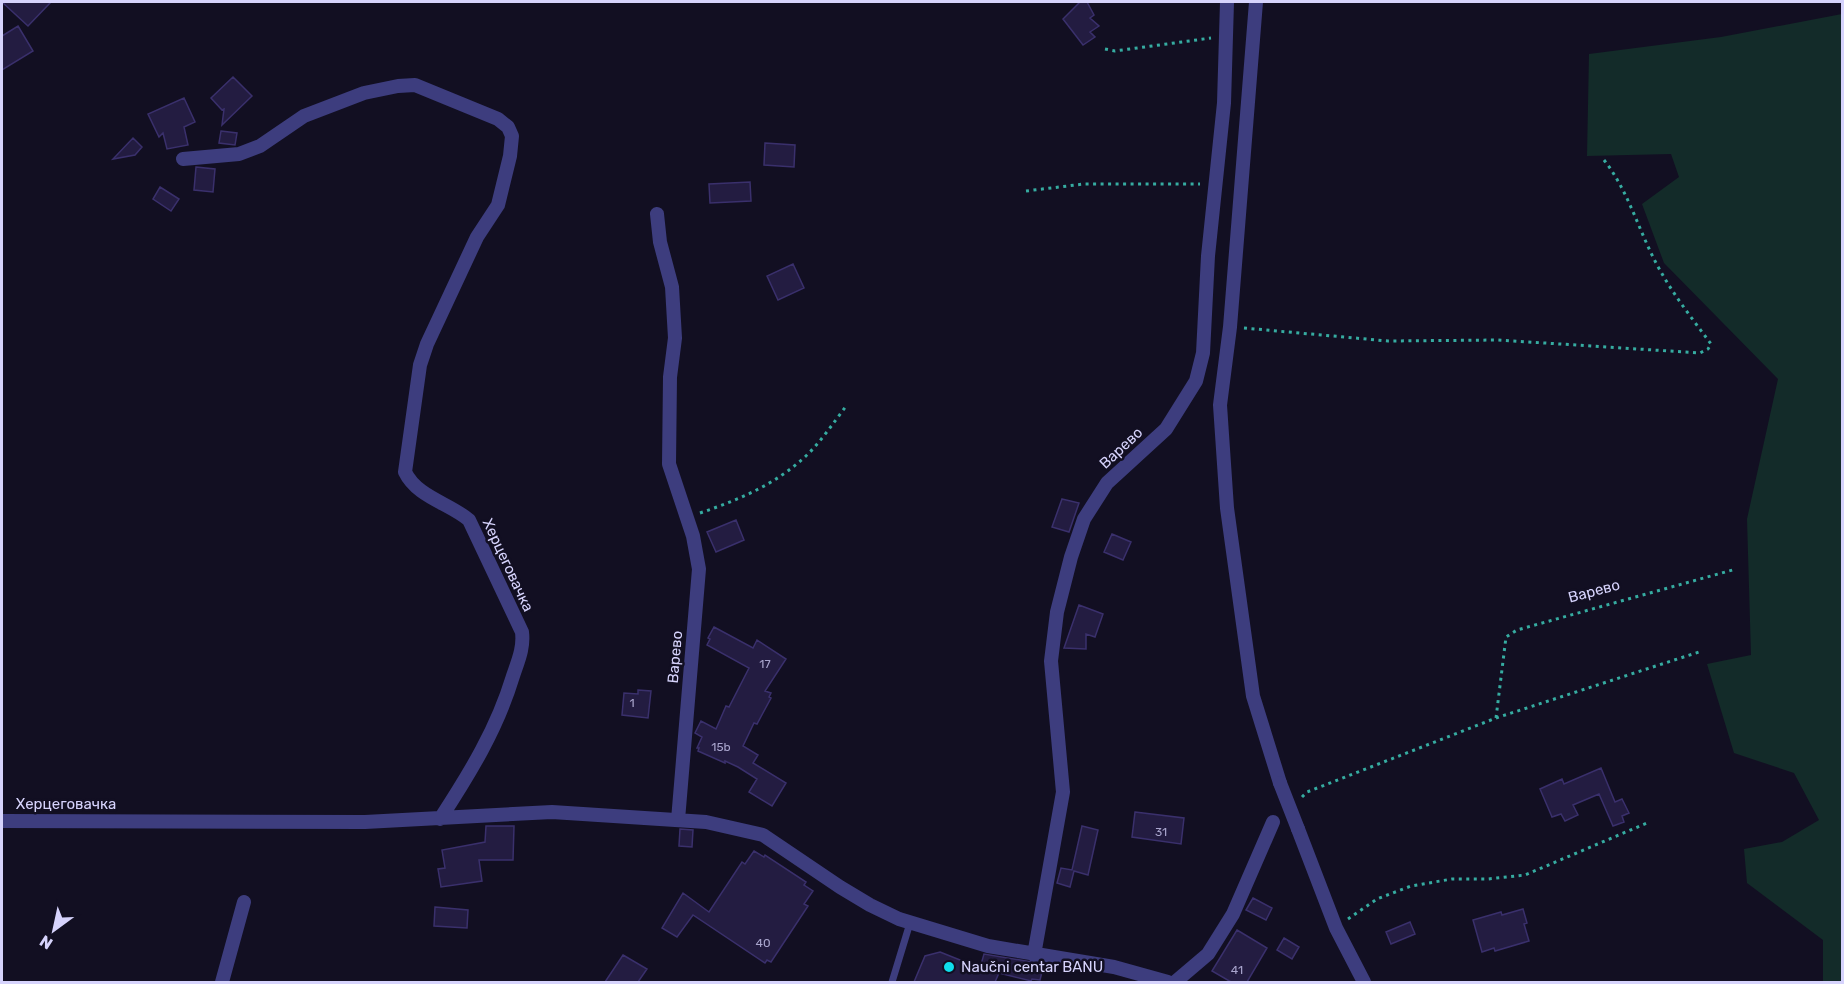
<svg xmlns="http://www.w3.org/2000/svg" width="1844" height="984" font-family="Rubik,sans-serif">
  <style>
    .green { fill: #132b29 }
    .building { fill: #231c41; stroke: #3a306c; stroke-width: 1.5 }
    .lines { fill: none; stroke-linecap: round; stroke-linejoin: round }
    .path { stroke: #36aca1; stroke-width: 3; stroke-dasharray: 3 4.5; stroke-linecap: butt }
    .service { stroke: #3d3d7e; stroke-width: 7 }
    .minor { stroke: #3d3d7e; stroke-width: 14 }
    .minor-bridge { stroke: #3d3d7e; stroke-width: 14 }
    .poi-dot { fill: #0fddec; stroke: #120f22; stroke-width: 2 }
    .labels { text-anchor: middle; stroke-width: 5; stroke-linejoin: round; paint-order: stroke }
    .number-label { font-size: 12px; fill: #a9a5cd }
    .street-label { font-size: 15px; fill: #d6d3fc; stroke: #120f22 }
    .poi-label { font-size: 15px; fill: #d6d3fc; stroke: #120f22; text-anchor: start }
  </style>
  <rect width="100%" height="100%" fill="#120f22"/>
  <!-- green -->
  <path class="green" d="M1842 14V982H1823V940L1747 883 1744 849 1782 842 1819 820 1794 773 1734 753 1707 664 1751 655 1747 519 1778 379 1664 263 1642 204 1679 177 1671 154 1587 156 1589 54 1721 37Z"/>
  <!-- building -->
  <path class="building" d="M2 2H51L28 26Z
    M1080 2H1087L1094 15 1090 18 1099 26 1090 32 1095 37 1083 45 1063 19Z
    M18 26 33 51 2 70V36Z
    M233 77 252 96 222 125 224 109 222 110 211 98Z
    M184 98 195 122 184 127 188 145 167 149 163 133 159 137 148 114Z
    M221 131 237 133 235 145 219 143Z
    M133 138 142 147 135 155 113 159Z
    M765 143 795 145 794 167 764 165Z
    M196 167 215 169 213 192 194 190Z
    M750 182 751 201 710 203 709 184Z
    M160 187 179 199 171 211 153 199Z
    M793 264 804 288 778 300 767 276Z
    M1062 499 1079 503 1069 532 1052 527Z
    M736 520 744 540 716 552 707 532Z
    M1112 534 1131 542 1123 560 1104 552Z
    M1079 605 1103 614 1095 637 1086 634V649L1064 648Z
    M714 627 753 648 757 640 786 659 765 691 771 693 769 697 771 698 757 724 754 723 743 746 758 755 753 763 786 783 772 806 749 792 757 779 738 767 725 761V763L698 751 699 748H697L702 737 695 733 701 721 716 729 726 706 729 707 749 668 707 645 710 639 708 638Z
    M638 690 651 691 648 718 622 715 624 693 638 694Z
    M1601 768 1615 802 1622 799 1629 813 1622 816 1624 822 1613 826 1599 794 1573 805 1578 815 1565 821 1561 814 1552 817 1540 789 1562 779 1564 784Z
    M1135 812 1184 818 1181 844 1132 837Z
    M486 826H514L513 860H479L482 881 441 887 438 869 445 868 442 850 485 842Z
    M1082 826 1098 830 1088 875 1074 871 1070 887 1057 883 1061 868 1072 870Z
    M680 829 693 830 692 847 679 846Z
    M754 851 764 857 765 855 806 882 804 885 813 891 804 904 808 906 771 962 767 960 765 963 693 915 677 937 662 928 683 893 709 912 742 862 745 864Z
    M1253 898 1272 908 1266 920 1246 910Z
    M435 907 468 910 467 928 434 926Z
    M1523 909 1527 923 1524 924 1529 941 1495 951 1494 948 1482 952 1473 920 1501 912 1502 915Z
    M1410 922 1415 934 1391 944 1386 932Z
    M1237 930 1267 948 1247 982H1231L1212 971Z
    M1284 938 1299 947 1292 959 1277 950Z
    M940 952 980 968 984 954 1044 964 1040 980 1032 979 1031 981 999 973 995 982H914L925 956Z
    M623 955 647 969 638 982H605Z"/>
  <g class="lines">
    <!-- path -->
    <path class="path" d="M1105 49 1115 51 1211 38
      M1026 191 1084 184H1200
      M1244 328 1388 341 1498 340 1700 353 1708 349 1711 344C1694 321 1675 297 1661 272 1640 236 1630 193 1604 160
      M700 513C735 501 770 487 799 462 817 448 833 423 847 405
      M1496 718 1506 637 1517 630 1736 569
      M1302 797 1307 792 1496 718 1702 651
      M1348 919 1377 899 1411 886 1452 879H1488L1525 875 1647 823"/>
    <!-- service -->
    <path class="service" d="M892 982 910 923"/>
    <!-- minor -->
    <path class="minor" d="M1256 2 1230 327 1220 405 1227 508 1253 696 1280 783
      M183 159 239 154 260 146 304 116 364 93 398 86 415 85 498 119 508 127 512 136 510 156 498 205 477 237 427 344 420 365 405 472C417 497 449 503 469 520L522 632C524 648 518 661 513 676 497 729 470 773 440 819
      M657 214 660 242 672 287 675 338 670 377 669 464 693 536 699 569 678 820
      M2 821 365 822 552 812 706 822 763 835 840 887 870 905 899 919 988 946 1114 967 1168 982
      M1298 829 1336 928 1364 982
      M1034 955 1063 792 1051 661 1057 612 1071 557 1084 519 1107 483 1166 429 1196 381 1203 353 1208 256 1224 103 1227 2
      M222 982 244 902
      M1175 982 1208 954 1233 914 1273 822"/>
    <!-- minor-bridge -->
    <path class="minor-bridge" d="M1280 783 1298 829"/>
  </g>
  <!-- markers -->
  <circle class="poi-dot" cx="949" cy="967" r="6"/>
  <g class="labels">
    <!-- number labels -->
    <g class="number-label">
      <text x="765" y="668">17</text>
      <text x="632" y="707">1</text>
      <text x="721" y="751">15b</text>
      <text x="1161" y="836">31</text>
      <text x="763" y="947">40</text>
      <text x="1237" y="974">41</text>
    </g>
    <!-- street labels -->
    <g class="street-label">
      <text transform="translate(1121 448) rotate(-43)" y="5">Варево</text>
      <text transform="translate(508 565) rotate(65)" y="5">Херцеговачка</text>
      <text transform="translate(1594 591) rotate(-15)" y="5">Варево</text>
      <text transform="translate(675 657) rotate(-85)" y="5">Варево</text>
      <text x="66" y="809">Херцеговачка</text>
    </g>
    <!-- poi labels -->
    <g class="poi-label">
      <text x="961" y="972">Naučni centar BANU</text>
    </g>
  </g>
  <!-- border -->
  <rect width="1844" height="984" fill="none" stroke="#d6d3fc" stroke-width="6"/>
  <!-- north arrow -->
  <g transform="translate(54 930) rotate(213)" stroke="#120f22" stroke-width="4.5" paint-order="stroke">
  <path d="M0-4.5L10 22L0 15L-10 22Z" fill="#d6d3fc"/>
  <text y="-9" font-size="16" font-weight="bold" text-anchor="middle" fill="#d6d3fc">N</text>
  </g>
</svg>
